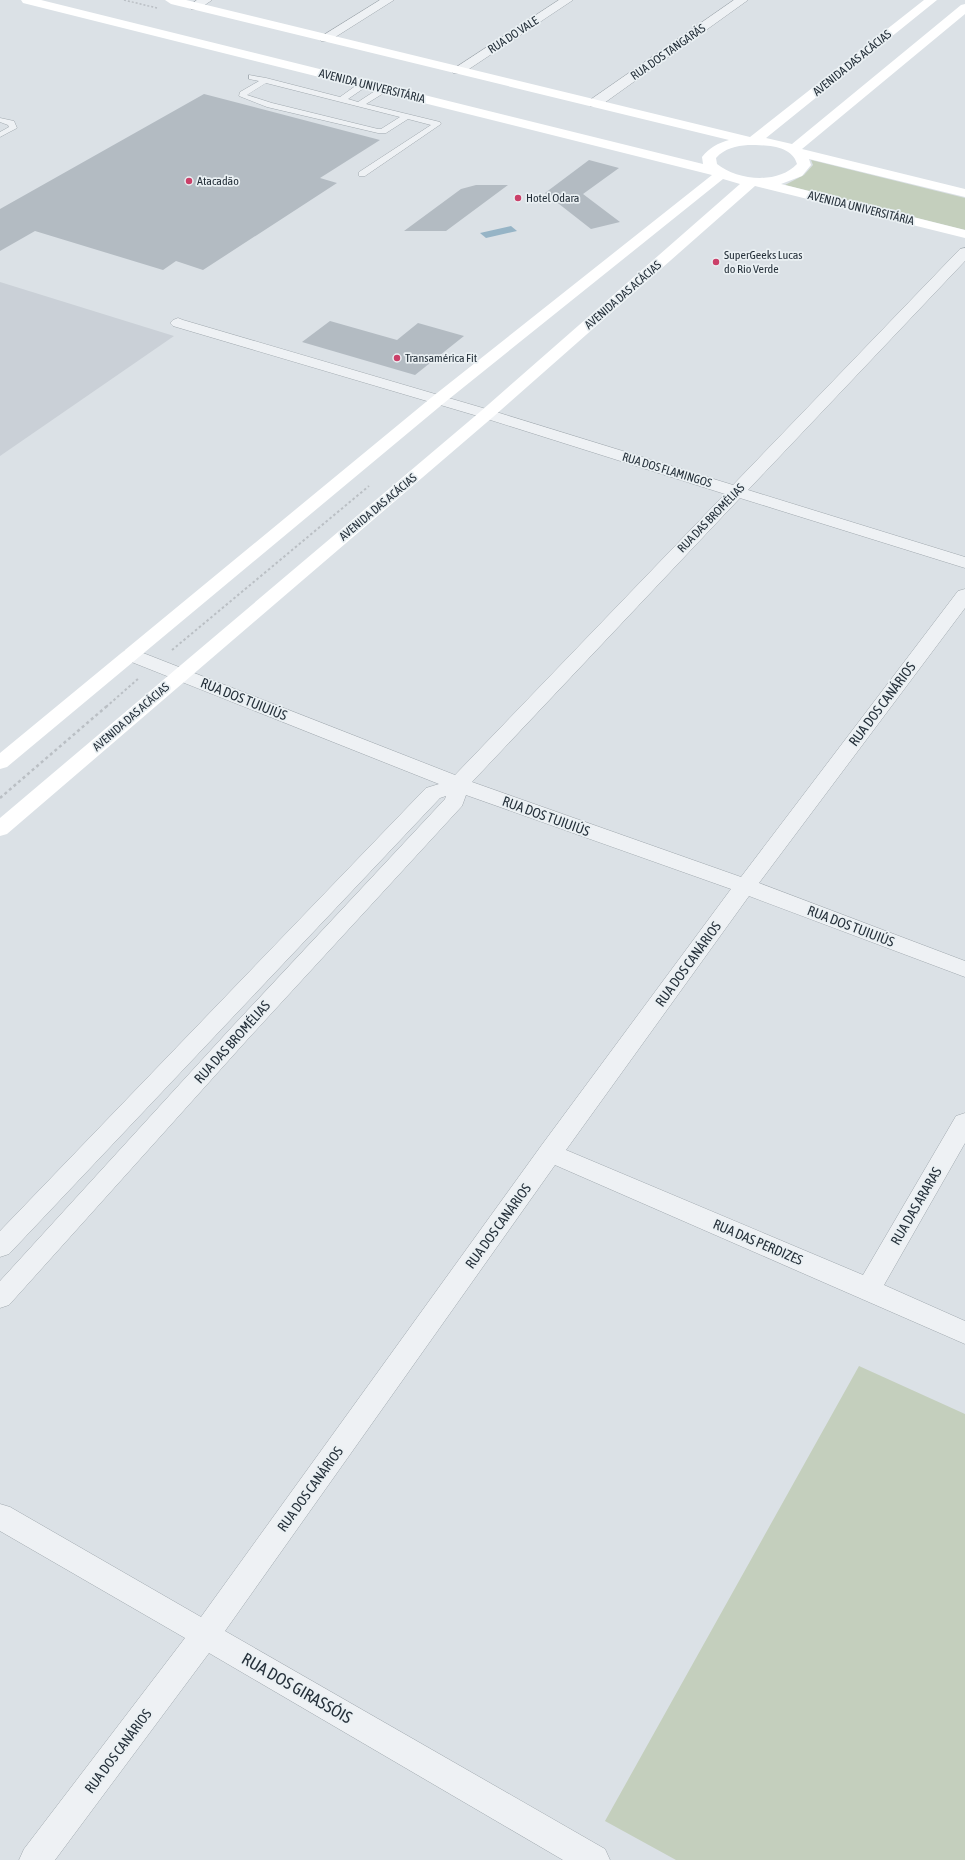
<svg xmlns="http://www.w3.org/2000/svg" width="965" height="1860" font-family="'Asap Condensed',sans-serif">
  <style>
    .built { fill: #cad0d7 }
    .green { fill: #c4cfbd }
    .water { fill: #96b4c6 }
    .building { fill: #b3bbc2 }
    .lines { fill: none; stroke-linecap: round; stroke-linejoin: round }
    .lane-casing { stroke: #a1a9af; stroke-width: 1 }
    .street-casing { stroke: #a1a9af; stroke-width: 1 }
    .path-far2 { stroke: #babfc4; stroke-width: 1.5; stroke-dasharray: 2 2; stroke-linecap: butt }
    .path-far1 { stroke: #babfc4; stroke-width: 2; stroke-dasharray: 2.5 2.5; stroke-linecap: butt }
    .path { stroke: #babfc4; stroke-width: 2.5; stroke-dasharray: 3 3; stroke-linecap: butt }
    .lane { fill: #eef1f4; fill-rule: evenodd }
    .street { fill: #eef1f4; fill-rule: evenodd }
    .secondary { fill: #fff; fill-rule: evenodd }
    .poi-dot { fill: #cb4069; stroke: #eaf0f3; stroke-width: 1.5 }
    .labels { text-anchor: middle; stroke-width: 3.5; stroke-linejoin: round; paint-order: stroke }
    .far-street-label { font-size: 12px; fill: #26313b; stroke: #eaf0f3 }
    .far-poi-label { font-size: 12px; fill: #26313b; stroke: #eaf0f3; text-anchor: start }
    .street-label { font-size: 14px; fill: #26313b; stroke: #eaf0f3 }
    .near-street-label { font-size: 17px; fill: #26313b; stroke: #eaf0f3 }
  </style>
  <rect width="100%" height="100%" fill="#dbe1e6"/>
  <!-- built -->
  <path class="built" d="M0 282 174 336 0 456Z"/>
  <!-- green -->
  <path class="green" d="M811 160 965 198V230L785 185 804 175 813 165Z
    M859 1366 965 1414V1860H676L605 1821Z"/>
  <!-- water -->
  <path class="water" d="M511 226 517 231 486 238 480 233Z"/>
  <!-- building -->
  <path class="building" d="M204 94 380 140 320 178 337 183 203 270 176 261 163 270 35 231 0 251V209Z
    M589 160 619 168 583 194 620 222 591 229 545 193Z
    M476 185H508L446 231H404L461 189Z
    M330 321 397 340 418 323 464 336 415 375 302 342Z"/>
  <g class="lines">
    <!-- lane casing -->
    <g class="lane-casing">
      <path id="lane" d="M249 75 266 78 340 97 361 82H367V86L348 99 358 102 381 87H387V91L366 104 440 122 441 124 365 176H359V172L431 125 408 119 386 133H378L267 107 239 96 240 92 259 81 249 79ZM266 83 400 117 381 129H378L272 103 247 95Z
        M0 118 14 121 17 128 0 137V132L9 127 8 125 0 122Z"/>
    </g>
    <!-- street casing -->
    <g class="street-casing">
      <path id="street" d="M197 0H212L199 9H191L189 6Z
        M380 0H394L329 41H321L319 38Z
        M559 0H573L463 73H453L452 70Z
        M734 0H748L600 106H590L588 103 590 100Z
        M965 248V261L748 490 965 557V568L740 498 472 782 741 877 958 591 965 589V608L759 883 965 961V977L749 896 566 1150 863 1275 956 1116 965 1113V1143L884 1285 965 1321V1344L555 1165 225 1631 605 1849 610 1860H563L209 1653 55 1860H19L24 1849 185 1638 0 1531V1504L10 1507 201 1617 541 1146 731 889 466 795 462 806 247 1040 9 1305 0 1308V1281L231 1028 445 799 446 796 440 798 9 1254 0 1257V1231L426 788 439 784 124 659 121 655 124 651 131 649 138 651 455 775 725 494 481 417 173 326 170 323 173 320 178 318 183 320 493 411 733 485 960 249Z"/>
    </g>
    <!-- path-far2 -->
    <path class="path-far2" d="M124 0 157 8"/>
    <!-- path-far1 -->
    <path class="path-far1" d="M172 650 369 486
      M106 707 139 678"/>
    <!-- path -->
    <path class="path" d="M0 798 107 706"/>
    <!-- lane -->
    <use href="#lane" class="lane"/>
    <!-- street -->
    <use href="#street" class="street"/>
    <!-- secondary -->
    <path class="secondary" d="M21 0H41L703 164 702 157C709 148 718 143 729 140L171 4 165 0H186L750 137 924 0H937L766 138 792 144 961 5 965 4V14L802 149 965 189V197L809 159 811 165 802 176 781 184 965 230V238L755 186 493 417 7 834 0 836V818L481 411 740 184 723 179 444 403 7 767 0 769V753L432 397 712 175 23 3ZM748 145C765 145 792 145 797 164 777 185 737 180 717 164L716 158C725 148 736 146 748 145Z"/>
  </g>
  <!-- markers -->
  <g class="poi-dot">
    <circle cx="189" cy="181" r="4"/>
    <circle cx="518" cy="198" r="4"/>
    <circle cx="716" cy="262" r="4"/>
    <circle cx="397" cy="358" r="4"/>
  </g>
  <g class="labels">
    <!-- far-street labels -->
    <g class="far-street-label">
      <text transform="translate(513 35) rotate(-33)" y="4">RUA DO VALE</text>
      <text transform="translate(668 52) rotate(-35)" y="4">RUA DOS TANGARÁS</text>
      <text transform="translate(852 63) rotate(-39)" y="4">AVENIDA DAS ACÁCIAS</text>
      <text transform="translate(372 86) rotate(14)" y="4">AVENIDA UNIVERSITÁRIA</text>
      <text transform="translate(861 208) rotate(14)" y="4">AVENIDA UNIVERSITÁRIA</text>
      <text transform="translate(623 295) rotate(-41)" y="4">AVENIDA DAS ACÁCIAS</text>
      <text transform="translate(667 470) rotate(17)" y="4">RUA DOS FLAMINGOS</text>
      <text transform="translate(378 507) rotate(-40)" y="4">AVENIDA DAS ACÁCIAS</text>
      <text transform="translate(711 518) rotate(-46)" y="4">RUA DAS BROMÉLIAS</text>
      <text transform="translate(131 717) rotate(-41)" y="4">AVENIDA DAS ACÁCIAS</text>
    </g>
    <!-- far-poi labels -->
    <g class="far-poi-label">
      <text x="197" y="185">Atacadão</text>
      <text x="526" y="202">Hotel Odara</text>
      <text x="724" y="259">SuperGeeks Lucas<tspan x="724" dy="14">do Rio Verde</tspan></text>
      <text x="405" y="362">Transamérica Fit</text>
    </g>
    <!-- street labels -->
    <g class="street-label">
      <text transform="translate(244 699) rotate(22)" y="5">RUA DOS TUIUIÚS</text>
      <text transform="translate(882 704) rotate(-53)" y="5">RUA DOS CANÁRIOS</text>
      <text transform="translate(546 816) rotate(20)" y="5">RUA DOS TUIUIÚS</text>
      <text transform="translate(851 926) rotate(21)" y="5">RUA DOS TUIUIÚS</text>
      <text transform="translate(688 964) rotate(-54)" y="5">RUA DOS CANÁRIOS</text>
      <text transform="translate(232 1042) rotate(-48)" y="5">RUA DAS BROMÉLIAS</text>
      <text transform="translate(916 1206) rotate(-60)" y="5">RUA DAS ARARAS</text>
      <text transform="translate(498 1226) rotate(-54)" y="5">RUA DOS CANÁRIOS</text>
      <text transform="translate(758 1242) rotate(23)" y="5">RUA DAS PERDIZES</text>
      <text transform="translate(310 1489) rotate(-54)" y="5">RUA DOS CANÁRIOS</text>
      <text transform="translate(118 1751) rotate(-53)" y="5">RUA DOS CANÁRIOS</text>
    </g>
    <!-- near-street labels -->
    <g class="near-street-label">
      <text transform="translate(297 1688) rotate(30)" y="6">RUA DOS GIRASSÓIS</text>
    </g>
  </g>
</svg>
